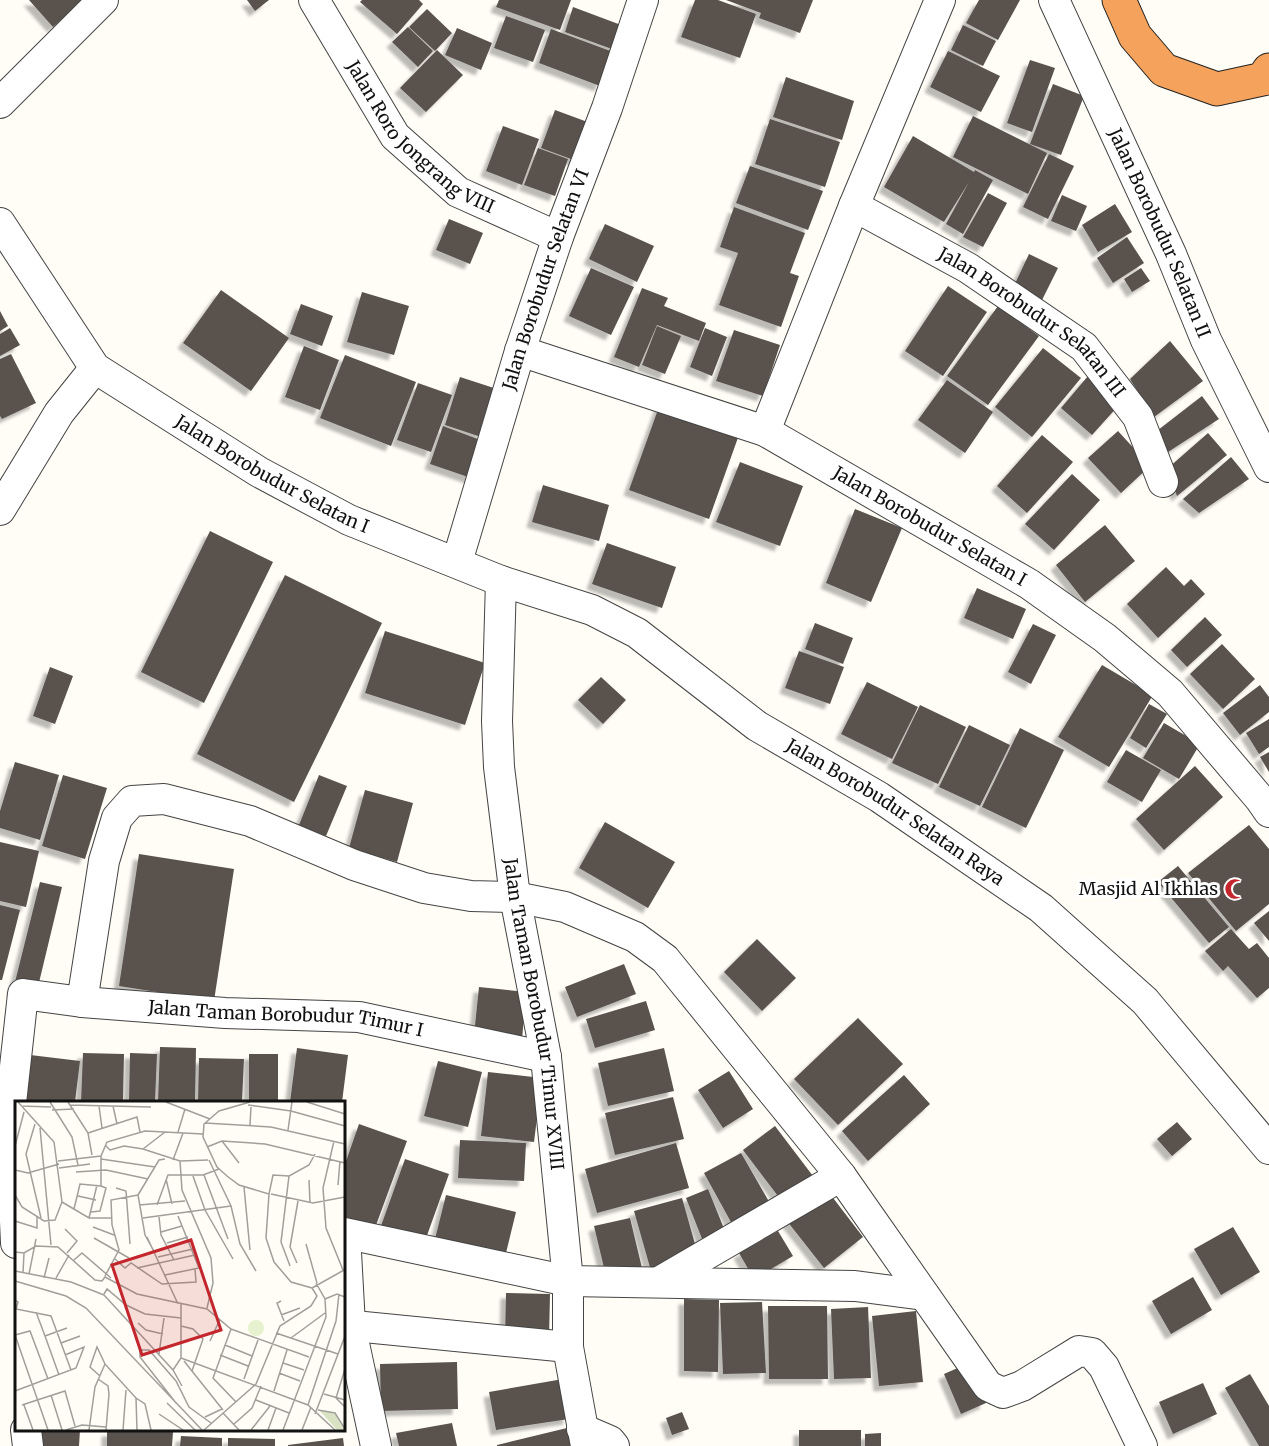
<svg xmlns="http://www.w3.org/2000/svg" width="1269" height="1446" font-family="Merriweather,serif">
  <style>
    .building { fill: #5a524d; filter: url(#shadow) }
    .lines { fill: none; stroke-linecap: round; stroke-linejoin: round }
    .street-casing { stroke: #444; stroke-width: 32 }
    .highway-casing { stroke: #222; stroke-width: 35 }
    .street { stroke: #fff; stroke-width: 30 }
    .highway { stroke: #f5a25d; stroke-width: 33 }
    .labels { text-anchor: middle; stroke-width: 6; stroke-linejoin: round; paint-order: stroke }
    .street-label { font-size: 18px; fill: #111; stroke: #fff }
    .poi-label { font-size: 18px; fill: #111; stroke: #fff; text-anchor: end }
    .inset-road { fill: none; stroke: #a09f9a; stroke-width: 1.5 }
    .view { fill: #c4262e; fill-opacity: 0.15; stroke: #c4262e; stroke-width: 3 }
    .inset-edge { fill: none; stroke: #111; stroke-width: 3 }
  </style>
  <defs>
    <filter id="shadow"><feDropShadow dx="-5.5" dy="5.5" stdDeviation="1.5" flood-color="#0004"/></filter>
  </defs>
  <rect width="100%" height="100%" fill="#fffdf5"/>
  <!-- building -->
  <path class="building" d="M29 0H83L53 27Z
    M247 0H269L255 11Z
    M362 0H419L423 4 397 34 360 2Z
    M499 0H571L560 30 496 7Z
    M695 0H718L756 14 740 58 681 37Z
    M726 0H813L800 33 759 18 761 13Z
    M979 0H1020L998 40 966 23Z
    M573 7 629 28 620 52 565 32Z
    M427 9 452 33 435 51 409 27Z
    M506 16 545 30 533 62 494 48Z
    M963 25 996 41 983 66 951 50Z
    M408 27 433 51 418 67 392 42Z
    M457 28 492 43 481 70 445 55Z
    M551 29 613 52 600 86 539 63Z
    M437 50 463 75 426 112 400 88Z
    M948 51 1000 76 981 112 930 87Z
    M1030 60 1055 68 1032 132 1007 123Z
    M786 77 854 101 842 140 773 117Z
    M1053 84 1084 96 1061 155 1030 144Z
    M555 110 593 124 579 162 541 148Z
    M973 116 1047 153 1028 194 953 157Z
    M770 119 840 142 825 187 755 164Z
    M503 126 539 139 522 185 486 171Z
    M913 136 974 172 975 170 993 180 963 234 946 224 969 182 944 222 884 187Z
    M538 148 568 159 555 196 524 185Z
    M1049 154 1074 166 1048 219 1023 207Z
    M750 166 823 191 808 230 736 203Z
    M988 193 1007 203 983 247 963 237Z
    M1062 195 1087 206 1076 231 1051 221Z
    M1115 204 1132 232 1098 252 1082 225Z
    M734 207 805 233 790 273 799 276 781 327 719 305 738 253 720 247Z
    M449 219 483 233 470 264 436 250Z
    M605 224 654 246 637 282 589 259Z
    M1127 237 1144 263 1113 283 1097 258Z
    M1029 254 1058 268 1041 302 1013 288Z
    M591 268 634 287 611 335 569 316Z
    M1141 268 1150 281 1132 292 1124 279Z
    M948 286 987 312 943 376 905 351Z
    M642 288 668 298 664 306 706 323 699 341 657 325 639 367 614 357Z
    M221 290 289 338 251 391 183 343Z
    M362 292 409 306 394 355 347 342Z
    M301 304 333 316 322 346 290 334Z
    M998 306 1039 336 988 405 947 376Z
    M0 311 8 326 0 331Z
    M657 326 681 336 665 374 642 365Z
    M10 328 20 345 0 356V334Z
    M705 328 727 337 712 376 690 367Z
    M734 330 780 345 763 396 716 381Z
    M1170 341 1203 381 1154 417 1130 379Z
    M304 346 339 360 320 410 285 397Z
    M1043 348 1081 378 1032 437 995 407Z
    M11 354 36 403 2 419 0 416V359Z
    M345 355 416 382 391 446 320 418Z
    M1088 376 1120 404 1092 435 1061 408Z
    M460 377 497 389 481 437 445 425Z
    M947 380 993 412 965 453 918 420Z
    M418 383 452 395 431 452 397 440Z
    M1202 396 1219 419 1168 452 1153 434Z
    M660 404 740 432 709 519 629 490Z
    M443 426 483 441 471 478 430 464Z
    M1118 431 1150 466 1121 493 1088 458Z
    M1208 433 1227 455 1177 496 1167 469Z
    M1042 435 1073 462 1027 513 997 486Z
    M1231 457 1249 479 1199 513 1183 499Z
    M740 462 803 486 780 546 716 522Z
    M1072 474 1100 500 1054 550 1025 524Z
    M543 485 609 505 599 541 532 522Z
    M855 509 902 528 871 602 826 583Z
    M1105 525 1135 561 1085 602 1056 565Z
    M210 531 273 562 204 703 141 672Z
    M607 543 676 567 662 608 592 584Z
    M1166 567 1184 586 1191 579 1205 594 1158 638 1127 604Z
    M285 575 382 623 294 802 197 754Z
    M977 588 1026 609 1013 639 964 618Z
    M1205 617 1222 635 1187 667 1171 650Z
    M815 623 853 638 843 664 805 649Z
    M1033 624 1056 635 1031 684 1008 672Z
    M385 631 485 663 465 725 365 693Z
    M1222 644 1255 679 1223 709 1190 674Z
    M799 651 844 667 830 704 785 688Z
    M1102 665 1153 695 1109 767 1058 737Z
    M50 667 73 676 55 724 33 716Z
    M601 677 626 700 603 724 578 700Z
    M867 682 918 707 892 759 841 734Z
    M1260 685 1269 697V712L1240 735 1223 713Z
    M1149 704 1167 714 1146 748 1130 738Z
    M920 705 966 727 938 784 892 763Z
    M1269 719V747L1259 754 1246 733Z
    M1164 723 1200 744 1179 779 1143 758Z
    M969 725 1010 745 980 806 939 787Z
    M1020 728 1064 750 1026 828 982 807Z
    M1126 750 1161 770 1142 802 1107 782Z
    M1269 752V772L1260 757Z
    M15 762 59 775 40 840 0 828V811Z
    M1195 766 1223 797 1164 850 1136 819Z
    M63 775 107 788 85 859 42 846Z
    M319 775 347 786 326 836 299 825Z
    M365 790 413 803 397 862 349 848Z
    M605 822 675 862 648 908 579 868Z
    M1249 825 1269 849V904L1236 931 1188 873Z
    M0 842 39 851 26 907 0 901Z
    M139 854 234 869 214 1001 119 986Z
    M1178 866 1229 927 1209 943 1158 882Z
    M40 882 62 887 36 995 13 990Z
    M0 905 20 910 2 980H0Z
    M1269 911V941L1254 923Z
    M1231 929 1249 949 1257 943 1269 958V988L1257 998 1228 966 1223 971 1205 951Z
    M757 939 796 978 762 1011 724 972Z
    M624 964 636 994 577 1017 565 987Z
    M479 987 526 992 522 1040 474 1035Z
    M646 1001 655 1030 595 1048 586 1019Z
    M858 1018 903 1064 838 1125 794 1079Z
    M160 1047 196 1048 195 1102H158Z
    M297 1048 348 1055 342 1102H290Z
    M664 1048 674 1091 608 1106 598 1063Z
    M83 1053 124 1054 123 1102H81Z
    M130 1053 157 1054 155 1102 129 1101Z
    M22 1054 80 1061 75 1102H17Z
    M249 1054H278V1102H249Z
    M199 1058 244 1059 242 1102H198Z
    M438 1061 482 1072 468 1127 424 1116Z
    M729 1071 753 1109 723 1128 698 1090Z
    M488 1072 542 1078 534 1142 481 1136Z
    M904 1075 930 1104 868 1161 842 1131Z
    M673 1097 684 1139 615 1155 605 1113Z
    M1177 1122 1192 1139 1172 1156 1157 1139Z
    M359 1124 407 1141 372 1236 344 1226V1167Z
    M775 1126 816 1180 784 1204 743 1150Z
    M460 1140 526 1143 524 1181 458 1178Z
    M676 1143 689 1188 597 1213 585 1169Z
    M741 1153 775 1212 737 1233 704 1173Z
    M405 1159 449 1174 425 1241 381 1226Z
    M708 1189 729 1241 706 1249 686 1198Z
    M827 1190 863 1237 824 1268 787 1221Z
    M446 1195 516 1212 505 1257 435 1239Z
    M682 1198 699 1258 651 1271 634 1211Z
    M630 1218 642 1268 606 1276 594 1226Z
    M1233 1227 1260 1272 1221 1295 1194 1249Z
    M778 1231 793 1256 754 1279 739 1253Z
    M1193 1277 1212 1310 1171 1334 1152 1301Z
    M506 1293 550 1294 549 1338 505 1337Z
    M684 1299 719 1300 718 1372 684 1371Z
    M762 1302 766 1373 723 1374 720 1303Z
    M768 1306H827L828 1379H769Z
    M868 1307 871 1378 834 1379 831 1309Z
    M916 1311 923 1382 879 1386 872 1316Z
    M457 1362 458 1409 381 1411 380 1364Z
    M969 1363 986 1403 961 1414 944 1374Z
    M1250 1374 1269 1406V1446H1259L1225 1388Z
    M563 1379 569 1419 496 1430 489 1392Z
    M1203 1383 1217 1414 1173 1434 1159 1402Z
    M682 1412 689 1429 672 1435 666 1418Z
    M452 1423 457 1446H399L396 1433Z
    M567 1428 572 1446H497V1445Z
    M39 1430H80L79 1446H38Z
    M799 1430H861V1446H799Z
    M107 1431 173 1432 172 1446H107Z
    M881 1433V1446H865V1434Z
    M181 1436 222 1438V1446H180Z
    M228 1438 275 1439V1446H228Z
    M343 1438 344 1446H288V1445Z"/>
  <g class="lines">
    <!-- street casing -->
    <g class="street-casing">
      <g id="street">
        <path id="s1" d="M314 0 395 136 458 192 558 237"/>
        <path id="s2" d="M1054 0 1171 254 1206 340 1269 467"/>
        <path d="M0 103 103 0"/>
        <path id="s3" d="M854 206 968 268 1084 347 1138 417 1163 482"/>
        <path id="s4" d="M0 223 95 368 259 472 349 520 501 581 592 610 637 633 757 726 879 797 1041 908 1145 1001 1269 1149"/>
        <path id="s5" d="M520 351 765 431 1029 584 1105 638 1170 693 1260 799 1269 812"/>
        <path d="M765 431 854 206 940 0"/>
        <path d="M0 510 59 413 95 368"/>
        <path id="s6" d="M457 562 520 351 558 237 607 108 643 0"/>
        <path id="s7" d="M501 581 497 721 499 767 515 897 546 1057 568 1281V1347L586 1446"/>
        <path d="M82 1002 104 861 117 818 132 801 164 799 250 821 354 865 424 888 471 896 515 897 565 907 635 937 665 959 841 1176 988 1386 1003 1393 1022 1386 1079 1351 1092 1353 1104 1367 1142 1446"/>
        <path d="M344 1233 568 1281 855 1286 924 1295"/>
        <path d="M345 1234 350 1325 376 1446"/>
        <path id="s8" d="M16 1243 10 1112 23 994 82 1002 225 1013 359 1017 546 1057"/>
        <path d="M659 1282 841 1176"/>
        <path d="M344 1325 568 1347"/>
        <path d="M582 1429 610 1441 614 1446"/>
        <path d="M26 1430 28 1446"/>
      </g>
    </g>
    <!-- highway casing -->
    <g class="highway-casing">
      <path id="highway" d="M1119 0 1135 36 1164 70 1217 89 1263 79 1269 70"/>
    </g>
    <!-- street -->
    <use href="#street" class="street"/>
    <!-- highway -->
    <use href="#highway" class="highway"/>
  </g>
  <!-- icons -->
  <defs>
    <g id="mosque-bare" transform="scale(1.62)"><path d="M3.5-4.9A6 6 0 1 0 3.5 4.9A5 5 0 1 1 3.5-4.9Z" fill="#c4262e" stroke="#fff" stroke-width="2.5" paint-order="stroke"/></g>
  </defs>
  <g fill-rule="evenodd">
    <use href="#mosque-bare" x="1235" y="889"/>
  </g>
  <g class="labels">
    <!-- street labels -->
    <g class="street-label">
      <text dy="6" stroke="none"><textPath href="#s1" startOffset="177">Jalan Roro Jongrang VIII</textPath></text>
      <text dy="6" stroke="none"><textPath href="#s2" startOffset="256">Jalan Borobudur Selatan II</textPath></text>
      <text dy="6" stroke="none"><textPath href="#s6" startOffset="296">Jalan Borobudur Selatan VI</textPath></text>
      <text dy="6" stroke="none"><textPath href="#s3" startOffset="214">Jalan Borobudur Selatan III</textPath></text>
      <text dy="6" stroke="none"><textPath href="#s4" startOffset="380">Jalan Borobudur Selatan I</textPath></text>
      <text dy="6" stroke="none"><textPath href="#s5" startOffset="448">Jalan Borobudur Selatan I</textPath></text>
      <text dy="6" stroke="none"><textPath href="#s4" startOffset="1094">Jalan Borobudur Selatan Raya</textPath></text>
      <text dy="6" stroke="none"><textPath href="#s7" startOffset="436">Jalan Taman Borobudur Timur XVIII</textPath></text>
      <text dy="6" stroke="none"><textPath href="#s8" startOffset="514">Jalan Taman Borobudur Timur I</textPath></text>
    </g>
    <!-- poi labels -->
    <g class="poi-label">
      <text x="1218" y="895">Masjid Al Ikhlas</text>
    </g>
  </g>
  <!-- overview -->
  <g transform="translate(15 1101)">
    <rect width="330" height="330" fill="#fffdf5"/>
    <path d="M304 309 320 313 329 329H322Z" fill="#d9e3c4"/>
    <path d="M233 227a8 8 0 1 1 16 0a8 8 0 1 1-16 0Z" fill="#e6f2cf"/>
    <path class="inset-road" d="M35 1 57 36 63 64M53 1 73 32 77 54M151 1 195 18M292 1 330 13M55 4 136 6M233 4 276 10 330 25M6 5 36 6M84 5 87 27M98 5 102 23M37 9 59 8M190 22 256 26 330 43M20 23 11 53 26 117M235 24 236 6M25 27 36 144M273 29 277 1M163 31 170 8M73 32 122 16 125 31M207 40 224 62M319 40 308 87 311 127 328 169M90 44 95 49 109 45 128 48 165 60 193 59M0 45 9 11M192 46 207 40 250 43 330 62M128 48 150 31M86 58 140 66M158 59 168 32M194 59 216 105 225 143 241 170M43 60 86 55M165 60 167 89 196 157 198 182 192 207M44 67 75 63M0 69 13 72 44 63M61 71 91 69 133 78M189 74 213 138M178 75 190 109 218 158M151 78 157 103M294 79 295 102M323 84 325 60M86 85V55L92 41 130 30 188 33M229 86 235 149M101 87 111 90 115 143M254 93 258 74 274 75M256 93 298 102 330 96M0 94 7 106 29 120 40 119 47 101 39 41 3 1M63 95 81 99M47 101 74 117H96M124 104 170 100M142 104 153 74H188L204 68M59 108 65 83 86 85 91 87 85 110 76 111M144 116 146 134 159 159M74 117 82 84M128 117 216 105M0 120 22 127V116M78 126 99 134M50 128 62 140 52 152M146 131 167 125M132 136 163 203M79 137 114 157M152 142 173 136M291 143 302 182M0 151 9 152 21 145 43 146 80 179 87 180 90 176 122 193 192 208 216 228 294 256M140 152 130 134 123 94 144 59 150 58M143 156 178 148M100 158 110 167 116 162 147 183 181 181 180 168M59 159 67 152 96 177M282 162 275 146 283 100M275 165 266 141 274 75 294 64 300 53M122 167 180 154M0 170 56 181 89 194M8 172 9 152M14 173 21 138M150 174 184 167 163 115M90 175 104 149 97 124 96 99 123 94M29 177 34 157M41 177 54 154M0 180 51 195 71 207 187 329M297 187 329 169M89 193 92 188 111 204 130 213 166 217M89 194 158 269 167 285M310 198 322 193 330 196M0 199 3 201 1 208 36 215 56 269M266 200 262 202 269 220M21 211 30 235M266 214 285 207M123 222 131 229 148 233M166 225 178 228 188 238 177 270M216 228 198 277 221 301M261 232 323 253M0 234 33 329M0 234 15 230 33 278M276 237 310 212M195 240 205 218M46 242 65 235M210 244 237 255M144 253 149 217M205 254 233 265M166 257 293 304 320 329M169 260 208 309M268 262 289 269M330 268 321 297 330 306M158 269 166 257V203M264 272 285 280M44 274 30 235 52 227M85 275 75 266 82 246 90 263M83 278 93 285 94 293 91 329M229 278 243 239M0 290 61 267 69 246 50 254M259 290 272 249M309 293 330 299M36 294 47 329M121 297 130 303 136 329M241 299 274 312M152 302 180 329M161 302 125 256V249H134L161 280 174 306 196 322M7 304 50 290 60 325M9 304 18 329M293 304 321 220 324 193M303 309 320 312 330 328M208 312 224 329M144 313 168 329M300 313 330 235M190 316 207 308M219 323 237 307 246 285M51 329 67 324 91 326M74 329 80 286 90 263 121 297 122 329M108 329 111 289M189 329 241 283 265 225 296 205 302 195 297 187 276 181 259 161 251 137 254 93 224 84 212 75 202 66 188 36 189 23 204 10 235 1M236 329 255 305M253 329 261 307M268 329 311 216 310 198 301 182M287 329 296 306"/>
    <path class="view" d="M176 139 206 229 127 254 97 164Z"/>
    <rect width="330" height="330" class="inset-edge"/>
  </g>
</svg>
